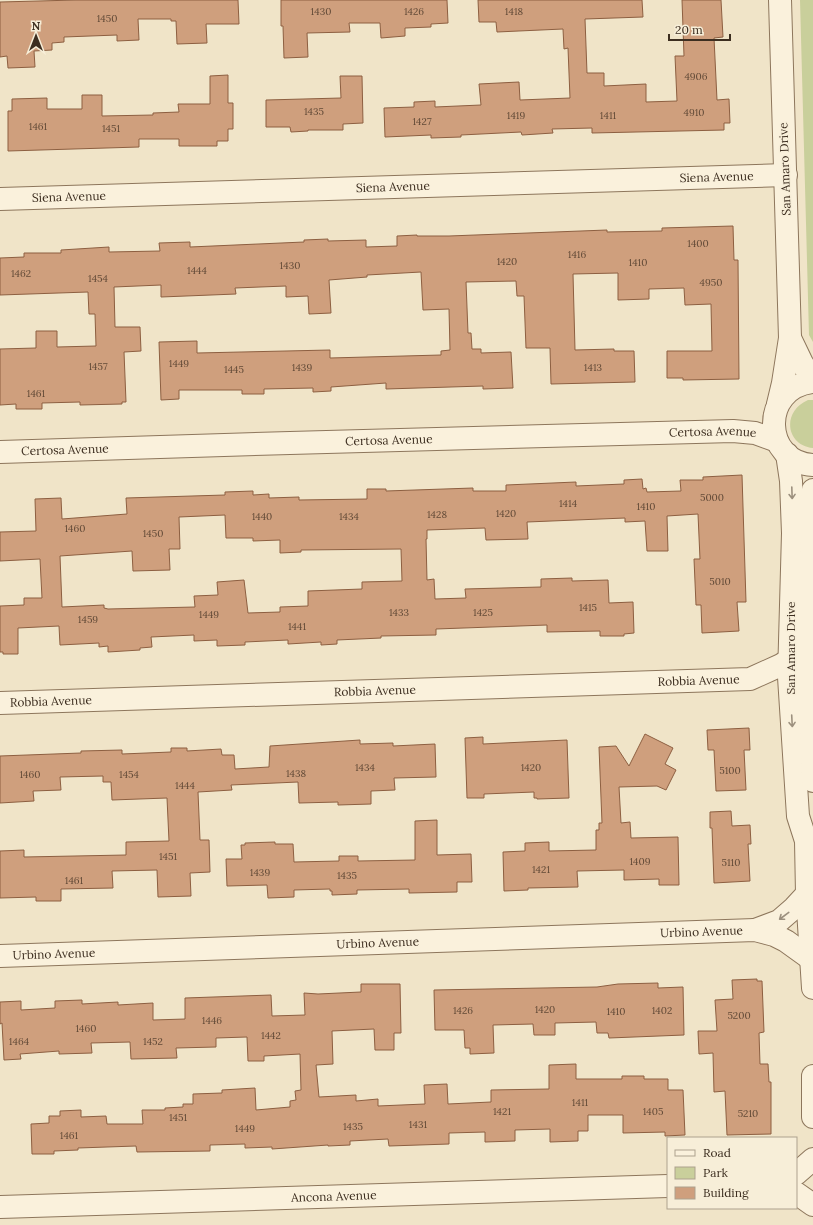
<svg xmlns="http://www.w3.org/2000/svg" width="813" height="1225" font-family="Lora,serif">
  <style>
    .green { fill: #c9cf9b }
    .building { fill: #cf9f7d; stroke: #8d5f41; fill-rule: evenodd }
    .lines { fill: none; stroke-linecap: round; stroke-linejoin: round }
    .minor-casing { stroke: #8d765c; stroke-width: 24 }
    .minor { stroke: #faf1dc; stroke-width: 22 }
    .oneway { stroke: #9c907e }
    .labels { text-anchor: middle; stroke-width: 3; stroke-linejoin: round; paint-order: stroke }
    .number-label { font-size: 10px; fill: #624a37 }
    .street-label { font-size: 12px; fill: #3d2e20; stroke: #f7eed8 }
  </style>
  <rect width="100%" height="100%" fill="#f0e4c8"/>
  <!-- green -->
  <path class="green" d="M800 0H813V342L809 335Z
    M808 400H813V448C785 445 782 411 808 400Z"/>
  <!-- building -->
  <path class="building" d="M76 0H238L239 24H206L207 43 177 44 176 21H171V19H138L139 40 117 41V35L64 37V42L52 43V50L34 51 35 67 8 68 7 56 0 57V2Z
    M281 0H447L448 23 431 24V27L405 28V36L381 38 380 23H349L350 32 307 33 308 57 284 58 283 26H281Z
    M478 0H642L643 17 585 19 587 73H604V86L646 84V102L677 101 675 56H684L682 0H721L723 37 714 38 717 100 729 99 730 123H724V130L592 133V128L552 129 553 133 522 135 521 132 461 135V137L431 138V135L385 137 384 108 414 107V102L435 101V107L481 105 479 84 519 82 520 100 570 98 568 48 564 49 563 29 497 32 496 22H479Z
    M228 75V103H233V129H228V141H217V146H179V139H139V147L8 151V111H12V99L47 98V109H82V95H102V116L153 115V113L179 112 178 104H210V76Z
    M340 76H362L363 123 343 124V130H308V131L291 132 290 127H266V100L341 98Z
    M733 226 734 260H738L739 379 683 380V378H667V351H712L711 304 685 305 684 288 649 289V299L618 300V273L573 274 575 350 614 349V351H634L635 382 551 384 550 348H526L524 296H517L516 281 466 282 468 333H471L472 349H481V353L511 352 513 388 483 389V386L386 389V383L331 387V391L313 392V388L264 389V394H242V390H179V399L161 400 159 342 197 341V353L330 350V358L441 355V351L450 350 449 309 423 310 421 272 367 275V277L329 280 331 313 309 314 308 296 286 297V286L235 288 236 294 161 297V285L114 287 115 327H140L141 351 124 352 126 402H122V404L80 405V402L42 403V409H16V404L0 405V349L36 348V331H57V347L96 346 95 314H89L88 292 0 295V258L24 257V253H61V250L109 247V252L160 251 159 243 190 242V247L304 242V240L328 239V241L366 240V247L397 246V236L417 235V236H449L607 230V232L662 231V228Z
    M742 475 746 602H737L739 631 702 633 701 605H696L694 559H700L698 514 667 516 668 551H647L645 521 625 522V518L527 522 528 539 486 540 485 528 427 530V539H426L427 580 434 579 435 599 466 598 465 589 541 587V579L572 578V581L608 580 609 603 633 602 634 633 624 634V636H600V631L547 632V625L436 629V635L381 636V638L337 640V644L321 645V642L288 644V640L245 642V645L217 646V640L194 641V635L151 637 152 647 140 648V650L108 652V646L99 647V643L60 645 59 626 18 628V654H3V652H0V606L24 605V598H42L40 559 0 561V532L36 531 35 499 61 498 62 519 127 514 126 498 225 495V492L253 491V495L269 494V498L299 497V500L367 499V489H386V491L473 488V491H506V485L576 482V486L624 484V480L642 479 643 489 646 488 647 492 681 491 680 480H703V477ZM225 515 226 538H253V541L280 540V553L301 552V550L401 549 402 581 362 582V589L308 591V606L280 607V612L248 613 244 580 217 582 218 595 194 596 195 607 108 609 104 608V605L62 607 60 556 132 551 133 571 170 570 169 549H180L179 517Z
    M749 728 750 750H744L746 790 716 791 714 750H708L707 730Z
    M645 734 673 748 665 764 676 770 666 790 657 786 619 787 621 823 630 822 631 838 678 837 679 885H659V879L624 880V870L577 871 578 887 528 888V890L504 891 503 852 525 851V843L549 842V851L596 850V830H599V823H602L599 747 616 746 629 766Z
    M483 737V744L567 740 569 798 537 799V798H534V792L484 794V798H467L465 738Z
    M360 740V744L393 743V746L435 744 436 777 394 778 395 790 371 791V804L338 805V802L299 803 298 782 231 785 232 790 198 792 200 840H209L210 872 190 873 191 896 158 897 157 870 112 871 113 888 61 889V901H36V897L0 898V851L24 850V857L126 855V842L169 841 167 798 112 800 111 782H103V776L60 777 61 790 33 791 34 801 0 803V756L81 753V751L122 750V754L171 752V748H187V751L221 749 222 755H234L235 769 269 767 270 746Z
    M731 811 732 826 750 825 751 844H748L750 881 714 883 712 828H710V812Z
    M437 820V855L471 854 472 882H457V892L409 893V889L357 890V894L332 895V891H330V889L294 890V897L268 898 267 885 227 886 226 859H242L241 845H245V843L275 842V844H293L294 862 339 861V856H358V861L415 860V821Z
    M757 979V981H762L764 1032 759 1033 760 1064H768L769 1082H771V1134L727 1135 725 1091 714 1092 713 1053 699 1054 698 1031H717L715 1000 733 999 732 980Z
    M658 983V988L683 987 684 1035 609 1038 608 1033H597L596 1022 555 1023V1035H534L533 1024 493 1025 494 1053 470 1054V1048H465L464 1030H435L434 990 597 987 618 984Z
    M361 984H400L401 1033H394V1050H375L374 1029 332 1031 333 1064 316 1065 319 1097 356 1095V1101L378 1099V1106L425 1104 424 1085 447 1084 448 1104 491 1102V1090L549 1089V1065L576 1064V1079H622V1076H644V1079H668V1090H683L685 1135 665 1136V1132L623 1133V1115H588V1131H578V1141L550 1142V1129L515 1130V1141L485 1142V1132L449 1133V1144L389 1146 388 1139 350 1141V1145L328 1146V1145L272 1149V1147L245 1148V1144L210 1145V1151L137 1152 136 1146 78 1148V1150L54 1151V1154H32L31 1124 49 1123V1116H60V1111L81 1110V1117L106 1116 107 1124H143L142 1110H165V1108L183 1107V1104H193V1094L222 1093V1090L255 1088 256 1110 290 1107V1101L296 1100 295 1091 301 1090 300 1054 264 1056V1061H248L247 1037 216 1038V1047L176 1048 177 1058 131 1059 130 1042 91 1043 92 1053 59 1054V1051L20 1054 21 1059 4 1060 2 1023 0 1024V1002L21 1001V1010L55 1008V1001L82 1000V1004L118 1002V1005L153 1003V1020L185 1019V998L271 995 272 1016 305 1015 304 993 318 994 361 992Z"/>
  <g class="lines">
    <!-- minor casing -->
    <g class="minor-casing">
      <g id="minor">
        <path id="s1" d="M0 199 786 175"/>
        <path d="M790 338 802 363 813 380"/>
        <path d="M813 382C759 388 763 463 813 465"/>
        <path d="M778 404 783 383 790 338 780 0"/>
        <path id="s2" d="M0 452 290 443 733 431 755 433 777 441"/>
        <path d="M787 454 791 481 793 533 789 677 798 816 806 841 807 894 813 988"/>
        <path d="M813 490 810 511 812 543 808 648 813 781"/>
        <path id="s3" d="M0 703 750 679 781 665 789 660"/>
        <path d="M755 930 779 921 794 908 807 894"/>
        <path id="s4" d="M0 956 755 930 774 935 786 941 811 959"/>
        <path d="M813 1076V1117"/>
        <path d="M796 1174 813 1159"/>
        <path d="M796 1193 813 1205"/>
        <path id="s5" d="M0 1207 668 1186"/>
      </g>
    </g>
    <!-- minor -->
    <use href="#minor" class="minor"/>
  </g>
  <!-- one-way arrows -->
  <defs><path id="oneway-shaft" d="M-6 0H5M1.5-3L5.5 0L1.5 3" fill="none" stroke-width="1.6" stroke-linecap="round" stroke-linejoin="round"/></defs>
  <g class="oneway">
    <use href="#oneway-shaft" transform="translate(792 493) rotate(88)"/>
    <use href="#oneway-shaft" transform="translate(792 721) rotate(87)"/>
    <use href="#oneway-shaft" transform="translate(784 916) rotate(143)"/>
  </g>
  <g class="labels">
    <!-- number labels -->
    <g class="number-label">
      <text x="321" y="15">1430</text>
      <text x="414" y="15">1426</text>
      <text x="514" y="15">1418</text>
      <text x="107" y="22">1450</text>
      <text x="696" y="80">4906</text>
      <text x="314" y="115">1435</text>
      <text x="694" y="116">4910</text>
      <text x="516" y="119">1419</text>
      <text x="608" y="119">1411</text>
      <text x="422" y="125">1427</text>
      <text x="38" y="130">1461</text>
      <text x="111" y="132">1451</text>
      <text x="698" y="247">1400</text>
      <text x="577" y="258">1416</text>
      <text x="507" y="265">1420</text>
      <text x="638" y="266">1410</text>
      <text x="290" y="269">1430</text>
      <text x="197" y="274">1444</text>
      <text x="21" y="277">1462</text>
      <text x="98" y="282">1454</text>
      <text x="711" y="286">4950</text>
      <text x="179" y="367">1449</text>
      <text x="98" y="370">1457</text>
      <text x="302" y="371">1439</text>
      <text x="593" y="371">1413</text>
      <text x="234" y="373">1445</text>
      <text x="36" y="397">1461</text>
      <text x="712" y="501">5000</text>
      <text x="568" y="507">1414</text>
      <text x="646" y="510">1410</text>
      <text x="506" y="517">1420</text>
      <text x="437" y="518">1428</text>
      <text x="262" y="520">1440</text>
      <text x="349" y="520">1434</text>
      <text x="75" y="532">1460</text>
      <text x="153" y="537">1450</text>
      <text x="720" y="585">5010</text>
      <text x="588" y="611">1415</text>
      <text x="399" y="616">1433</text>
      <text x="483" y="616">1425</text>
      <text x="209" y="618">1449</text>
      <text x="88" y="623">1459</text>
      <text x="297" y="630">1441</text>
      <text x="365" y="771">1434</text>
      <text x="531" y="771">1420</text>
      <text x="730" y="774">5100</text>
      <text x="296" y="777">1438</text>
      <text x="30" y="778">1460</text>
      <text x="129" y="778">1454</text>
      <text x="185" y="789">1444</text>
      <text x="168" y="860">1451</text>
      <text x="640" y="865">1409</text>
      <text x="731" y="866">5110</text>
      <text x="541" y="873">1421</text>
      <text x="260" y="876">1439</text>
      <text x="347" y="879">1435</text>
      <text x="74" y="884">1461</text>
      <text x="545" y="1013">1420</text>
      <text x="463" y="1014">1426</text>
      <text x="662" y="1014">1402</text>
      <text x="616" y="1015">1410</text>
      <text x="739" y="1019">5200</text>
      <text x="212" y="1024">1446</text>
      <text x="86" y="1032">1460</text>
      <text x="271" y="1039">1442</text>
      <text x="19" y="1045">1464</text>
      <text x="153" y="1045">1452</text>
      <text x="580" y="1106">1411</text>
      <text x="502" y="1115">1421</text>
      <text x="653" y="1115">1405</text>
      <text x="748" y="1117">5210</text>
      <text x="178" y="1121">1451</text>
      <text x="418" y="1128">1431</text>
      <text x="353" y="1130">1435</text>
      <text x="245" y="1132">1449</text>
      <text x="69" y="1139">1461</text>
    </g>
    <!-- street labels -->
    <g class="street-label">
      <text transform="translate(785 169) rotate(-92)" y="4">San Amaro Drive</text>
      <text dy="4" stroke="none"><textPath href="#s1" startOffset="717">Siena Avenue</textPath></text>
      <text dy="4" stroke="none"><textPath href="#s1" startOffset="393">Siena Avenue</textPath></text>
      <text dy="4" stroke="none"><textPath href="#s1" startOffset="69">Siena Avenue</textPath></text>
      <text dy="4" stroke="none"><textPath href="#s2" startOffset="713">Certosa Avenue</textPath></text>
      <text dy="4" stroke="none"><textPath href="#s2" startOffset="389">Certosa Avenue</textPath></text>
      <text dy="4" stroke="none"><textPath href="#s2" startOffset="65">Certosa Avenue</textPath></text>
      <text transform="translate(791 648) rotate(-90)" y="4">San Amaro Drive</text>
      <text dy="4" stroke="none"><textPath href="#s3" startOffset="699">Robbia Avenue</textPath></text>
      <text dy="4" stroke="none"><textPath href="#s3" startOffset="375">Robbia Avenue</textPath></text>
      <text dy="4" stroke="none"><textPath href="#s3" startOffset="51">Robbia Avenue</textPath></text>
      <text dy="4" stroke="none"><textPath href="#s4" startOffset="702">Urbino Avenue</textPath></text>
      <text dy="4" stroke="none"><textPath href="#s4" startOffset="378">Urbino Avenue</textPath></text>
      <text dy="4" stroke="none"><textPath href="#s4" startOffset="54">Urbino Avenue</textPath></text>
      <text dy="4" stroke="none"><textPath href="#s5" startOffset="334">Ancona Avenue</textPath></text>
    </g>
  </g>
  <!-- legend -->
  <rect x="667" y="1137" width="130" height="72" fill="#f7eed8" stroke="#ada18e"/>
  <rect x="675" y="1150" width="20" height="6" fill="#faf1dc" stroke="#ada18e"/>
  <text x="703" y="1157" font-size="12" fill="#3d2e20">Road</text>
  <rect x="675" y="1167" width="20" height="12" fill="#c9cf9b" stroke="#ada18e"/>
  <text x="703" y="1177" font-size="12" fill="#3d2e20">Park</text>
  <rect x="675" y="1187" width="20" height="12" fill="#cf9f7d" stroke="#ada18e"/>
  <text x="703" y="1197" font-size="12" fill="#3d2e20">Building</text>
  <!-- north arrow -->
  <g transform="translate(36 36)" stroke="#f7eed8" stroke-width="3" paint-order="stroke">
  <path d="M0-3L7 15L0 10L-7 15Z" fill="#3d2e20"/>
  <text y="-6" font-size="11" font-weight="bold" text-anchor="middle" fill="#3d2e20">N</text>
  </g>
  <!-- scale -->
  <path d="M669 34v6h61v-6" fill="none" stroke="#3d2e20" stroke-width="2"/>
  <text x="675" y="34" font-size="12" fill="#3d2e20" stroke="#f7eed8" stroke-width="3" paint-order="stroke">20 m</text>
</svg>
